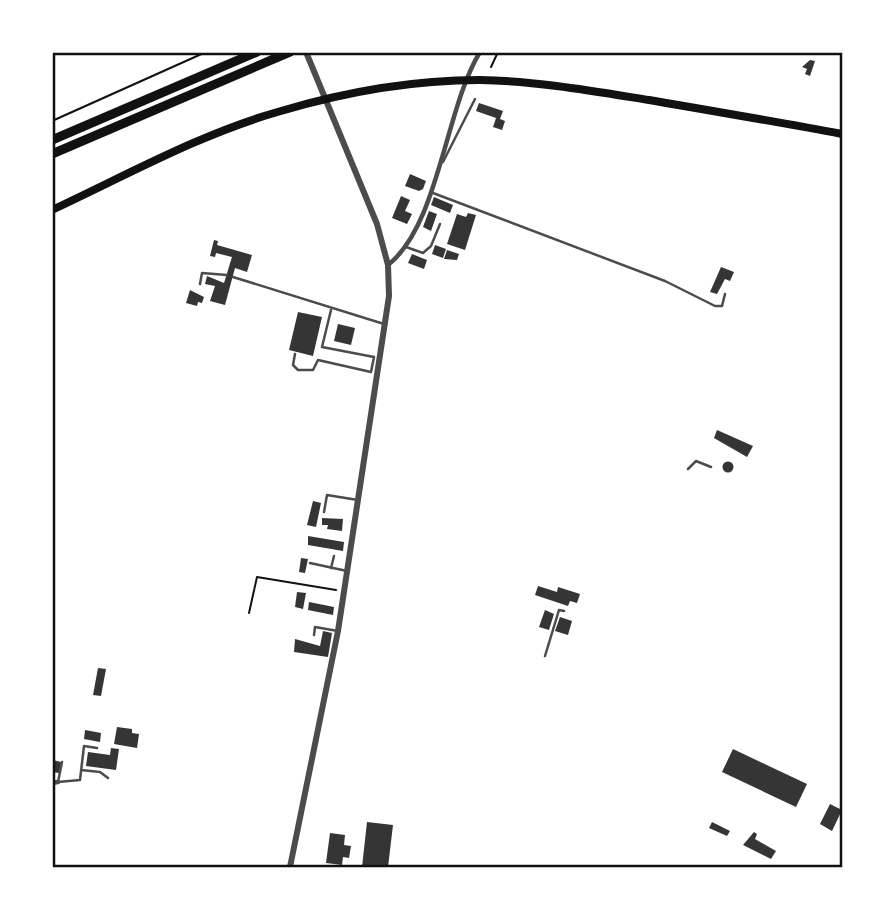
<svg xmlns="http://www.w3.org/2000/svg" width="895" height="920" font-family="'DM Sans',sans-serif">
  <style>
    .building { fill: #353535 }
    .lines { fill: none; stroke-linecap: round; stroke-linejoin: round }
    .path { stroke: #111; stroke-width: 2 }
    .service { stroke: #4c4c4c; stroke-width: 2.5 }
    .minor { stroke: #4c4c4c; stroke-width: 4.5 }
    .tertiary { stroke: #4c4c4c; stroke-width: 6 }
    .trunk { stroke: #111; stroke-width: 8 }
    .motorway { stroke: #111; stroke-width: 9 }
    .neatline { fill: none; stroke: #111; stroke-width: 2.5 }
  </style>
  <rect width="100%" height="100%" fill="#fff"/>
  <!-- building -->
  <path class="building" d="M810 60 815 61 810 76 805 74 807 69 802 67Z
    M479 103 503 111 500 119 505 121 502 130 493 127 496 118 476 111Z
    M410 174 426 181 423 189 419 191 405 186Z
    M401 196 410 200 405 211 412 214 407 224 392 218Z
    M434 197 453 205 450 213 431 205Z
    M429 211 437 214 431 231 423 227Z
    M468 213 476 215 465 250 447 244 457 214 466 217Z
    M214 240 218 241 217 245 252 255 247 272 235 268 225 305 210 301 215 286 205 284 207 276 224 283 232 257 216 253 215 257 210 256Z
    M435 245 446 249 443 258 432 254Z
    M447 250 459 254 457 260 444 259Z
    M412 254 427 260 424 269 408 263Z
    M721 267 734 272 730 281 725 279 717 294 710 292Z
    M190 290 204 297 202 303 198 302 197 306 186 303Z
    M298 312 322 317 313 356 289 350Z
    M338 324 355 328 351 345 334 341Z
    M717 430 753 446 747 457 714 438Z
    M722.5 467a5.5 5.5 0 1 1 11 0a5.5 5.5 0 1 1-11 0Z
    M313 501 321 503 316 527 307 525Z
    M322 518 343 519 342 531 327 529 328 525H322Z
    M308 536 344 542 343 551 308 545Z
    M301 558 308 559 305 573 299 572Z
    M538 586 557 592 558 587 580 594 577 603 570 601 568 606 535 595Z
    M297 592 306 593 303 609 295 607Z
    M309 602 334 607 333 615 308 610Z
    M545 610 554 614 549 630 539 627Z
    M560 617 572 621 568 635 555 631Z
    M323 631 332 633 328 657 294 652 295 639 320 646Z
    M98 668 106 669 101 696 93 695Z
    M117 727 132 729V733L139 734 137 748 114 744Z
    M85 730 101 733 100 742 84 739Z
    M111 748 119 749 116 770 86 766 88 752 110 755Z
    M733 749 807 784 796 807 722 772Z
    M53 760 61 762 59 773 52 772Z
    M830 804 842 810 832 831 820 824Z
    M367 822 393 825 388 867H362Z
    M712 822 730 831 727 836 709 828Z
    M754 832 757 834 755 839 776 851 771 859 743 845Z
    M330 833 345 835 344 845 351 846 349 858 343 857 342 865 326 863Z"/>
  <g class="lines">
    <!-- path -->
    <path class="path" d="M491 67 498 52
      M52 121 206 52
      M249 613 257 577 336 590"/>
    <!-- service -->
    <path class="service" d="M443 162 475 99
      M433 193 665 281 715 306H722L725 294
      M406 247 423 253 431 246 440 224
      M233 277 384 324
      M200 284 202 273 227 275
      M331 310 322 347 374 357
      M295 354 293 365 298 370H313L318 360 371 372 374 357
      M688 469 696 461 711 467
      M324 512 327 495 358 500
      M310 563 347 571
      M331 568 334 556
      M314 635 315 627 338 631
      M545 656 559 610 564 611
      M62 762 58 782 80 780 84 746 97 748
      M81 770 100 772 108 778"/>
    <!-- minor -->
    <path class="minor" d="M388 265C439 225 445 109 480 52
      M52 783 58 782"/>
    <!-- tertiary -->
    <path class="tertiary" d="M290 867 338 631 389 296 388 265 377 224 306 52"/>
    <!-- trunk -->
    <path class="trunk" d="M52 210C127 175 202 133 281 111 345 92 414 80 480 80 537 81 593 91 649 100 713 111 778 122 842 134"/>
    <!-- motorway -->
    <path class="motorway" d="M52 140 257 52
      M52 154 290 52"/>
  </g>
  <!-- border -->
  <rect width="895" height="920" fill="none" stroke="#ffffff" stroke-width="108"/>
  <rect x="54" y="54" width="787" height="812" class="neatline"/>
</svg>
